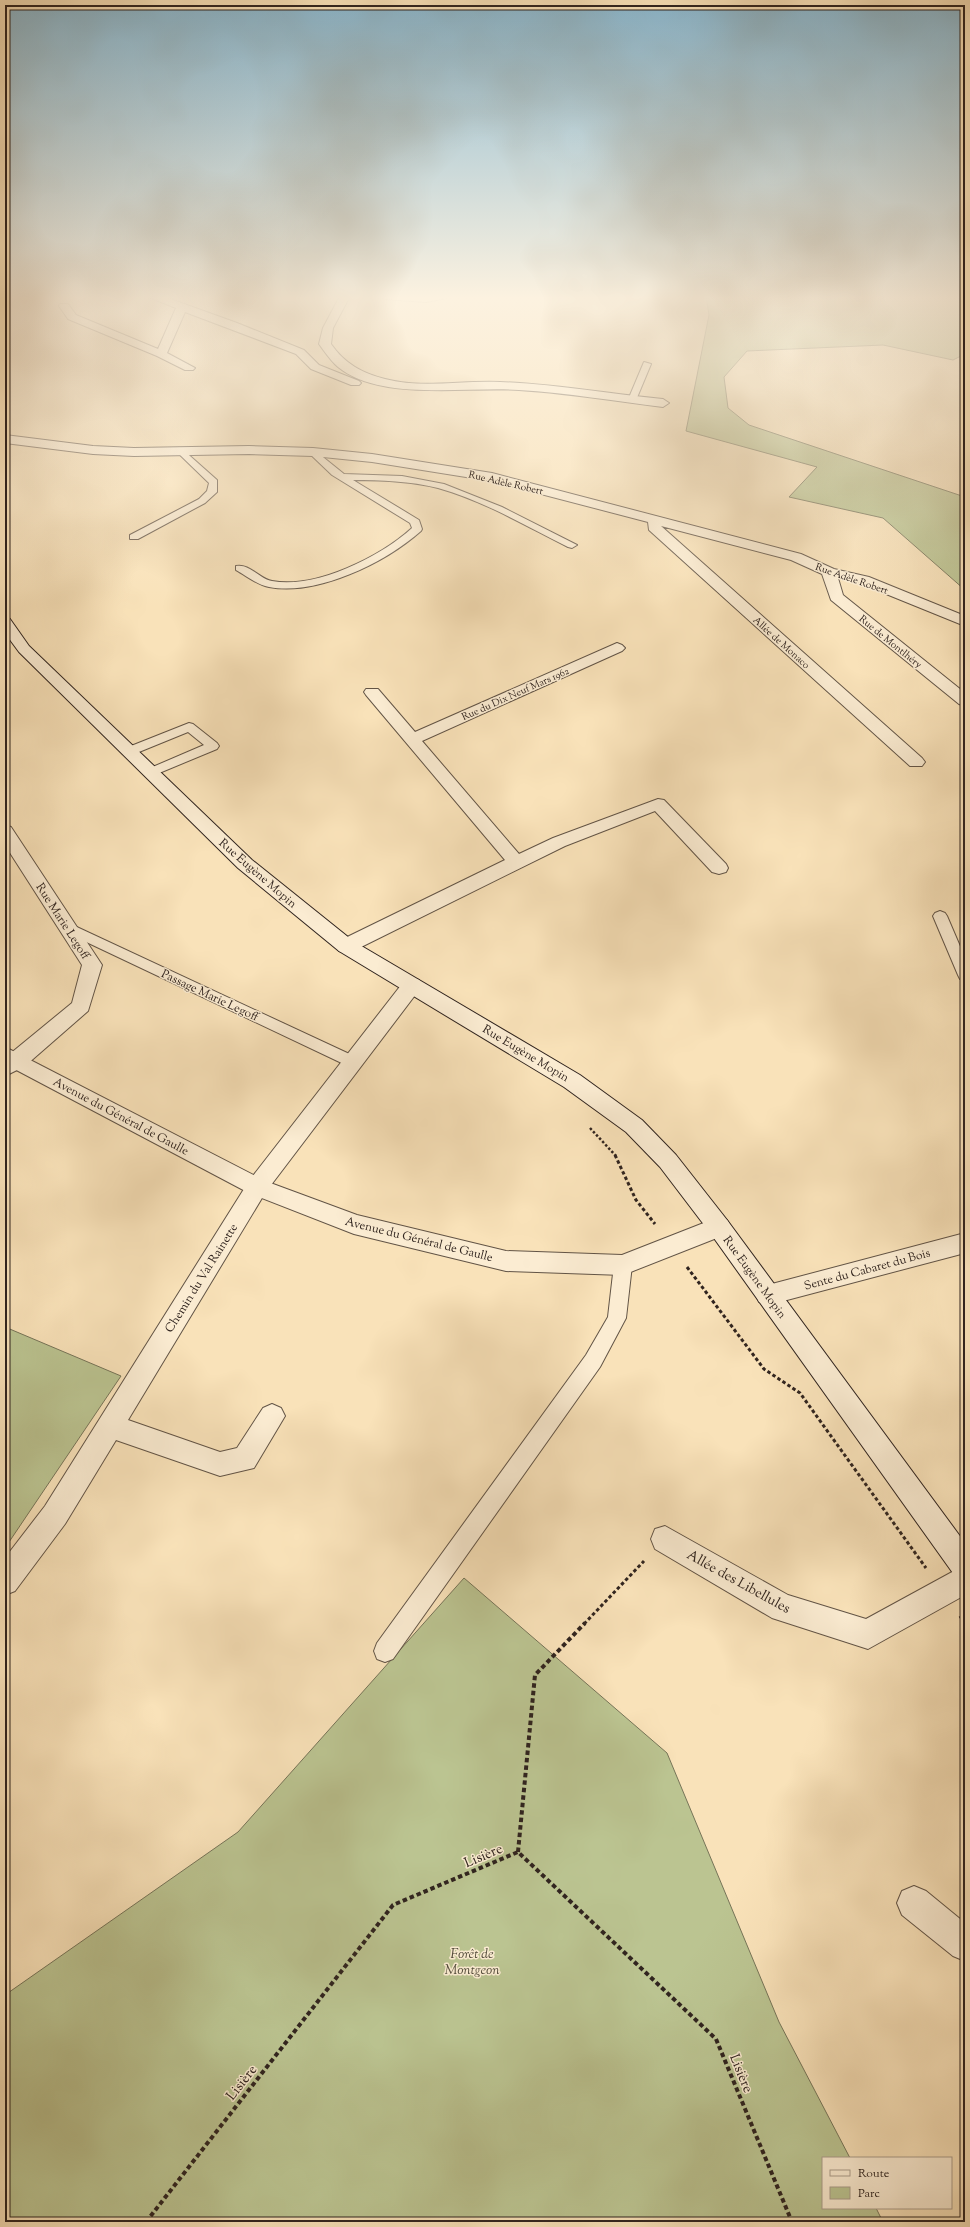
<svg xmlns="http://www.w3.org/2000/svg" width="970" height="2227" font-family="'Sorts Mill Goudy',serif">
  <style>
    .green { fill: #bbc491; stroke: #767458 }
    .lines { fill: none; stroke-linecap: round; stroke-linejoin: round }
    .service-casing { stroke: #625446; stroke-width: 2 }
    .minor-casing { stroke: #625446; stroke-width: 2 }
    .tertiary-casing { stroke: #625446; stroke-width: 2 }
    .secondary-casing { stroke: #30241f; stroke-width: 2 }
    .path-far2 { stroke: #30241f; stroke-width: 2.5; stroke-dasharray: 2.5 2; stroke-linecap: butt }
    .path-far1 { stroke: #30241f; stroke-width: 3; stroke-dasharray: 3.5 2.5; stroke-linecap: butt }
    .path { stroke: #30241f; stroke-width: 4; stroke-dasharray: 4.5 3; stroke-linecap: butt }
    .service { fill: #fbecd2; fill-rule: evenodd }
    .minor { fill: #fbecd2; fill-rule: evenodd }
    .tertiary { fill: #fbecd2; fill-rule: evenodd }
    .secondary { fill: #fbecd2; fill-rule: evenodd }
    .labels { text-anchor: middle; stroke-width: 3; stroke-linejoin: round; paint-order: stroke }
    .far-street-label { font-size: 10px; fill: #30241f; stroke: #fbecd2 }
    .street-label { font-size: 12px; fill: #30241f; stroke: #fbecd2 }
    .near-street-label { font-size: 14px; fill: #30241f; stroke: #fbecd2 }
    .near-park-label { font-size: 14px; font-style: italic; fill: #534c3c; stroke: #fbecd2 }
  </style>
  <rect width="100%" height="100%" fill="#f9e2b9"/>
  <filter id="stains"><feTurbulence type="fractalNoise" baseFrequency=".005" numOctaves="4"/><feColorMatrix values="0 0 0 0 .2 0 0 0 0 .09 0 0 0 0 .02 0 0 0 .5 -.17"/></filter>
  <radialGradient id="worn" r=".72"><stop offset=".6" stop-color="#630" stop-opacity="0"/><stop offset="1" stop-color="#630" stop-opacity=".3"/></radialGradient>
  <!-- green -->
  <path class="green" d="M706 296H965V354L953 360 883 345 747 351 724 377 728 408 749 425 965 497V590L883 518 789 497 817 467 686 431 709 315Z
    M5 1327 121 1376 5 1548Z
    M464 1578 667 1753 779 2022 850 2158H823V2208H876L883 2222H5V1995L238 1832Z"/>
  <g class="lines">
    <!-- service casing -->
    <g class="service-casing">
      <path id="service" d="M644 362 651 364 636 400 629 402 628 400Z
        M181 448 217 480V492L205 503 138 539H130V535L199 499 207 491 209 483 178 453 176 451Z
        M313 449 344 474 402 476 444 484 502 507 577 545 572 548 568 547C526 526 484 501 438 488 410 481 381 480 353 480L419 520 422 529 421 531C385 563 317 596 269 587 257 585 247 576 236 570V566C249 563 260 579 272 581 316 589 380 557 412 528L410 523 332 475 310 454V450Z
        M189 723 193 724 217 743 219 746 217 749 152 776 146 772 148 769 204 745 188 732 134 754 130 755 124 751 126 748Z
        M940 911 945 913 947 916 965 958V980L960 979 958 975 933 916 935 913Z
        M66 922 358 1058 361 1062 358 1066 353 1068 348 1066 61 930 59 927 61 924Z
        M623 1258 629 1260 632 1265 626 1318 600 1367 393 1659 385 1662 377 1659 374 1651 377 1643 586 1355 608 1317 614 1265 617 1260Z"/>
    </g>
    <!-- minor casing -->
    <g class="minor-casing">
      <path id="minor" d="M146 296H162L237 323 304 350 319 365 359 381 361 383 359 385H351L311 369 296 354 185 312 167 353 195 368 193 370H185L157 356 68 319 59 306 60 304H68L76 315 158 349 176 308Z
        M340 296H350L333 328 331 344C345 364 362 373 385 379 422 389 462 380 500 382 555 384 609 394 663 399L669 403 663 407C615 401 567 393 519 390 467 386 381 402 338 367 331 361 325 352 319 344L323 328Z
        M380 296H448L447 298 426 302 385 299Z
        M5 435 93 446 134 448 249 446 313 448 372 454 492 473 801 554 834 569 869 577 965 616V626L859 583 838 578 843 595 965 693V706L959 704 831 600 822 574 791 560 661 526 922 758 925 762 922 766H910L649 530 648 522 491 481 372 462 313 456 249 454 134 456 93 454 5 443Z
        M617 643 622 645 625 648 622 651 422 741 519 854 553 838 658 799 664 800 726 864 728 868 726 872 719 874 712 872 655 811 565 846 353 951 346 953 339 951 336 946 339 941 505 860 366 695 364 692 366 689H378L415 732Z
        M5 825 11 827 102 965 88 1011 25 1066 5 1076V1058L72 1003 82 965 5 845Z
        M412 978 419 980 422 985 419 990 265 1193 128 1420 220 1452 237 1448 263 1408 272 1404 281 1408 285 1416 254 1468 220 1476 116 1440 65 1524 15 1591 5 1595V1558L45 1506 249 1181 405 980Z
        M965 1233V1253L768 1305 759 1302 756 1295 759 1288 768 1285Z
        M665 1526 788 1595 866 1619 965 1565V1595L868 1649 772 1618 655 1549 651 1539 655 1529Z
        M914 1886 926 1891 965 1923V1961L953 1956 902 1915 897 1903 902 1891Z"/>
    </g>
    <!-- tertiary casing -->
    <g class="tertiary-casing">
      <path id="tertiary" d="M5 1047 265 1181 357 1215 506 1251 622 1255 719 1217 727 1220 731 1227 727 1234 623 1275 506 1271 354 1234 249 1193 5 1064Z"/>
    </g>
    <!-- secondary casing -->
    <g class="secondary-casing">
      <path id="secondary" d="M5 617 10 619 29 646 252 860 353 941 580 1075 642 1120 676 1155 727 1220 965 1543V1580L955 1576 711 1234 660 1167 626 1132 564 1087 339 951 238 868 19 652 5 633Z"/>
    </g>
    <!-- path-far2 -->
    <path class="path-far2" d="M590 1128 616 1156"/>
    <!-- path-far1 -->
    <path class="path-far1" d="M615 1155 636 1200 655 1224
      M687 1267 764 1369 800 1393 926 1568
      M960 1616 965 1624
      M584 1624 644 1561"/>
    <!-- path -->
    <path class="path" d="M964 1623 965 1624
      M518 1852 535 1675 585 1623
      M146 2222 393 1905 518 1852 716 2039 792 2222"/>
    <!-- service -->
    <use href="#service" class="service"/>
    <!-- minor -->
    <use href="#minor" class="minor"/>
    <!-- tertiary -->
    <use href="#tertiary" class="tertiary"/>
    <!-- secondary -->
    <use href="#secondary" class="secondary"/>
  </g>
  <!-- sky -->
  <linearGradient id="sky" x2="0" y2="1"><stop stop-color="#8ab8d0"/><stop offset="0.49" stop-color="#fcf2e0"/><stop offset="1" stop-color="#fcf2e0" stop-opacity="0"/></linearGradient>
  <rect width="970" height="608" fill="url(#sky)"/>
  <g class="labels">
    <!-- far-street labels -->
    <g class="far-street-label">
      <text transform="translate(506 482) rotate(13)" y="4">Rue Adèle Robert</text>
      <text transform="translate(852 578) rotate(19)" y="4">Rue Adèle Robert</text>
      <text transform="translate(891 641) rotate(39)" y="4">Rue de Montlhéry</text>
      <text transform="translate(782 642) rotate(42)" y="4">Allée de Monaco</text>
      <text transform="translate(515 693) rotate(-24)" y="4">Rue du Dix Neuf Mars 1962</text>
    </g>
    <!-- street labels -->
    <g class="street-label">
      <text transform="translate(258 873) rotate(41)" y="4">Rue Eugène Mopin</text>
      <text transform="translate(63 921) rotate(57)" y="4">Rue Marie Legoff</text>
      <text transform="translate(210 995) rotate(25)" y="4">Passage Marie Legoff</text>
      <text transform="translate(526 1053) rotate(31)" y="4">Rue Eugène Mopin</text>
      <text transform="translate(121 1116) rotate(28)" y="4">Avenue du Général de Gaulle</text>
      <text transform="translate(419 1239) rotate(14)" y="4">Avenue du Général de Gaulle</text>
      <text transform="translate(867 1269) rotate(-15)" y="4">Sente du Cabaret du Bois</text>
      <text transform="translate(755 1277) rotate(54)" y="4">Rue Eugène Mopin</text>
      <text transform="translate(201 1278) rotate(-58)" y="4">Chemin du Val Rainette</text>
    </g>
    <!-- near-street labels -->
    <g class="near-street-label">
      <text transform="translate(739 1581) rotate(29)" y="5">Allée des Libellules</text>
      <text transform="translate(483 1855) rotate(-23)" y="5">Lisière</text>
      <text transform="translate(742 2073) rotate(68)" y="5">Lisière</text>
      <text transform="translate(241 2082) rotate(-52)" y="5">Lisière</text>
    </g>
    <!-- near-park labels -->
    <g class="near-park-label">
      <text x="472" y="1958">Forêt de<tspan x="472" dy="16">Montgeon</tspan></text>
    </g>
  </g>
  <!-- margin -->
  <rect width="970" height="2227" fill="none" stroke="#f9e2b9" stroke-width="20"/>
  <rect x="6" y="6" width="958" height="2215" fill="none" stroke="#30241f" stroke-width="2"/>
  <rect x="10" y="10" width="950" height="2207" fill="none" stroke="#30241f"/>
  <!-- legend -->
  <rect x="822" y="2157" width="130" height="52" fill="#fbecd2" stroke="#aa9c8a"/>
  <rect x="830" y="2170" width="20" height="6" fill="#fbecd2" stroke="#aa9c8a"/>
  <text x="858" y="2177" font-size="12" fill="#30241f">Route</text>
  <rect x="830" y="2187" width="20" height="12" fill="#bbc491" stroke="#aa9c8a"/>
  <text x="858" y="2197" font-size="12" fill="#30241f">Parc</text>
  <rect width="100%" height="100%" filter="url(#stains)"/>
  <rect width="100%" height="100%" fill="url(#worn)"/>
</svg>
